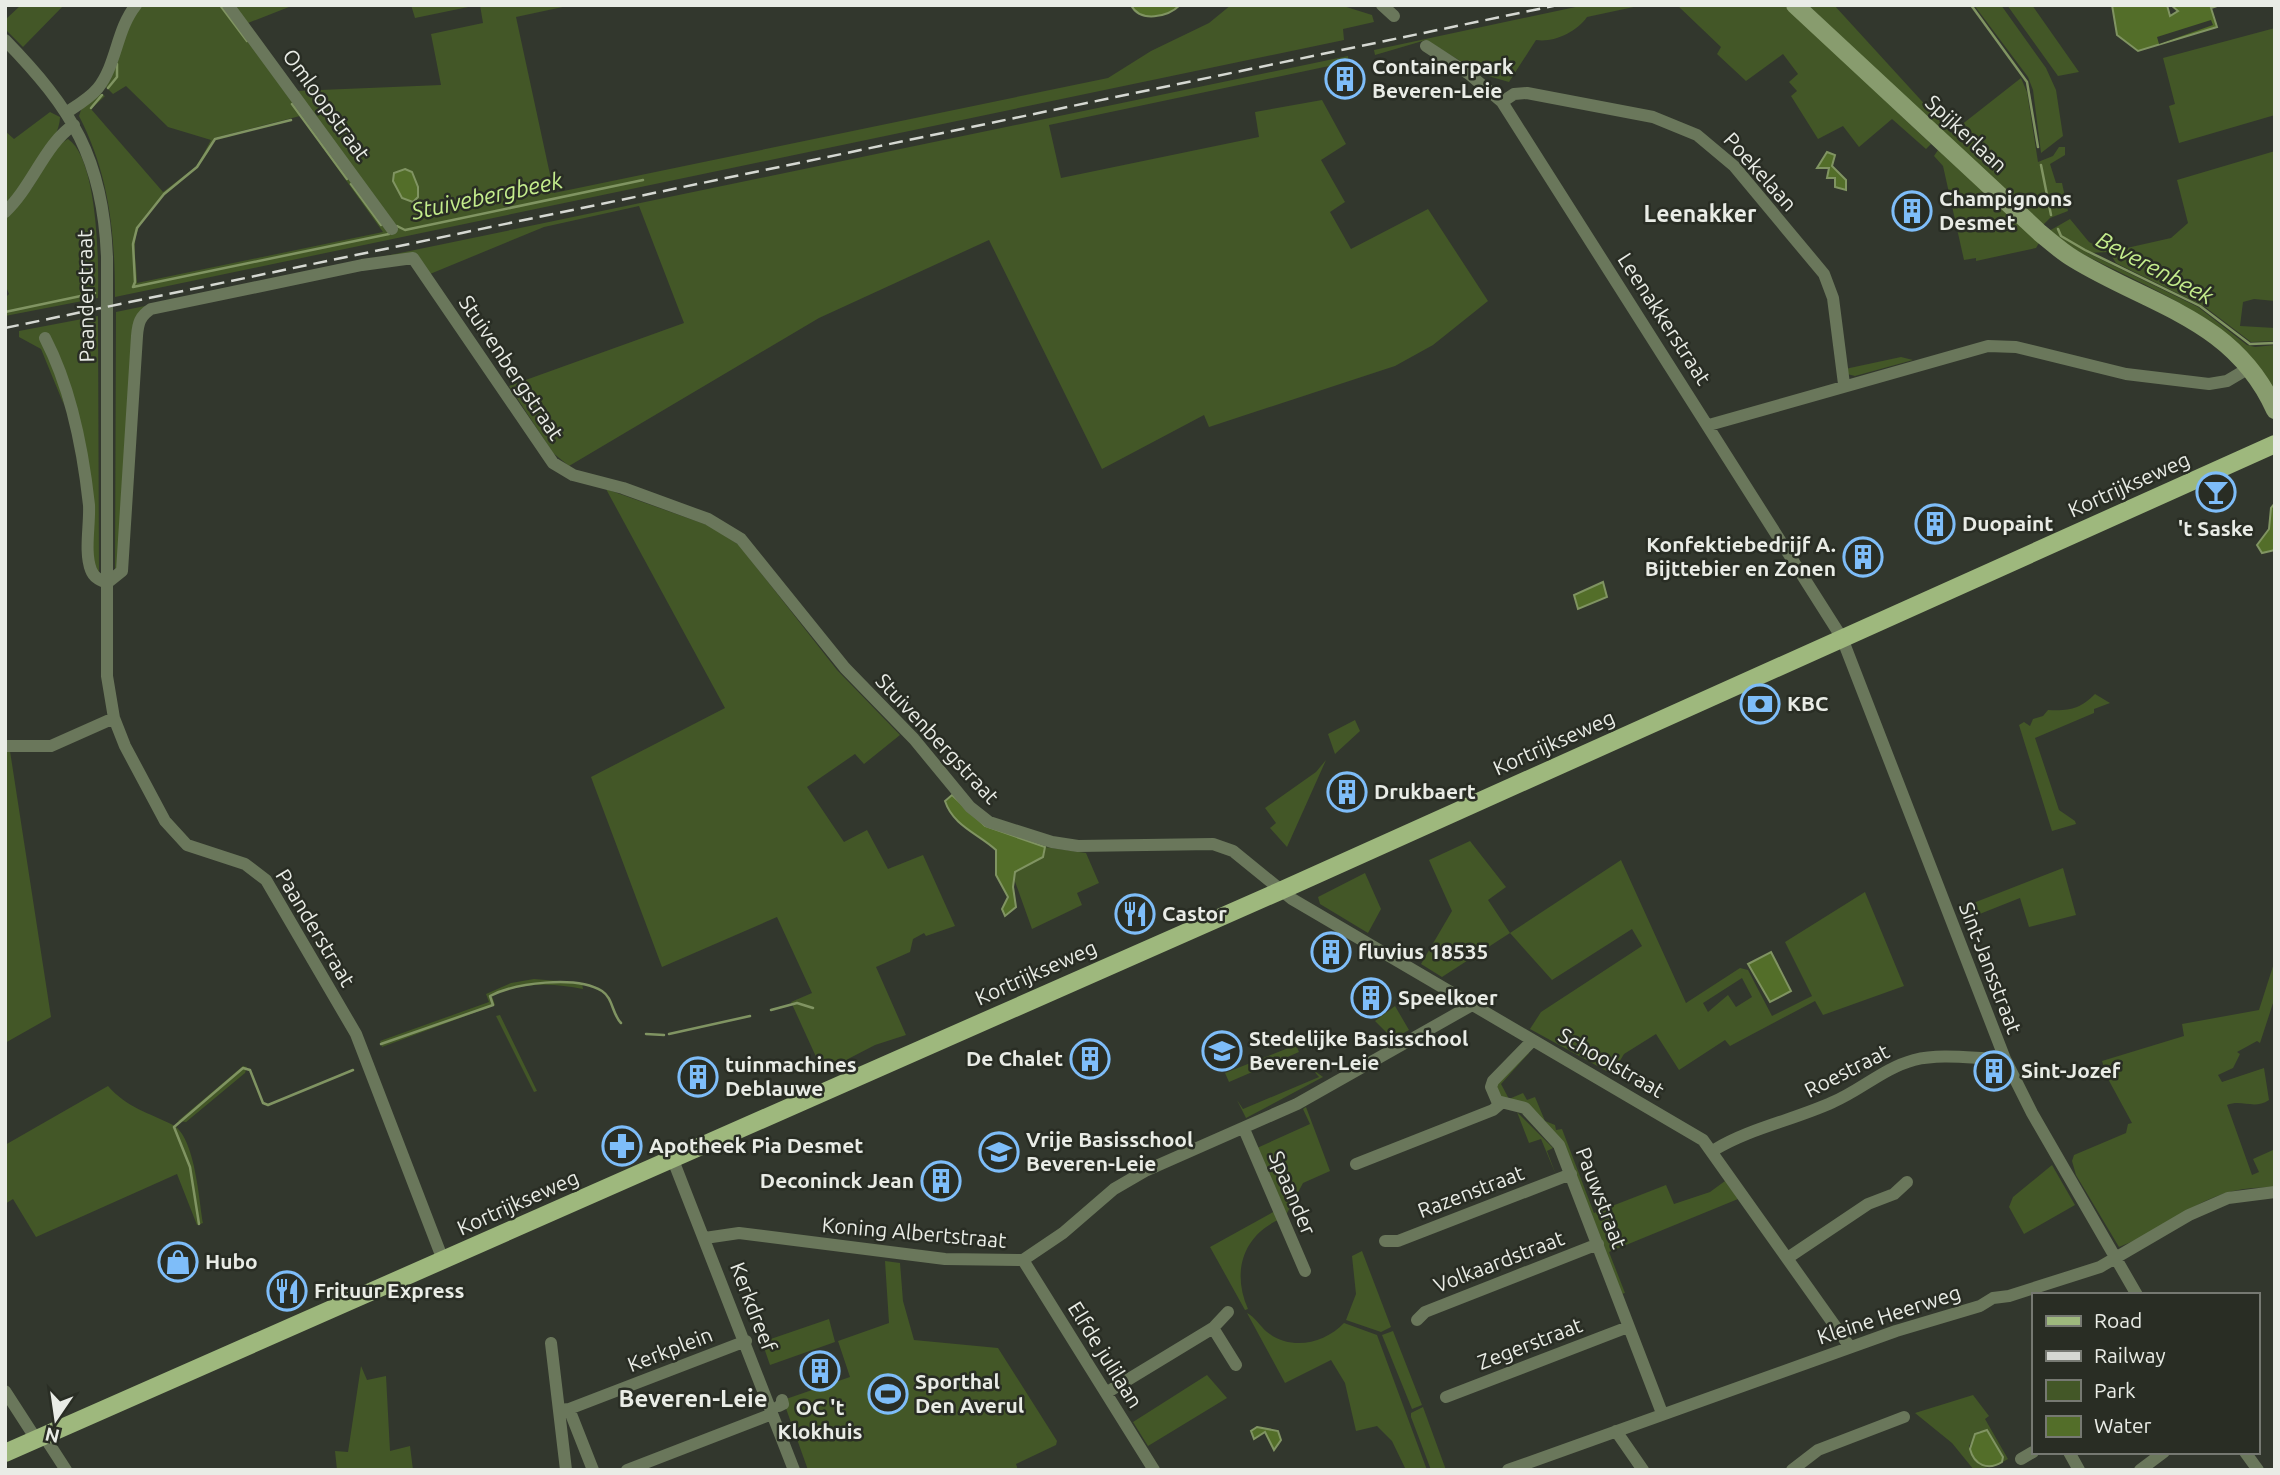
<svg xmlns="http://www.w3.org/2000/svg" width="2280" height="1475" font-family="Ubuntu,sans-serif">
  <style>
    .green { fill: #435727; fill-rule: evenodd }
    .water { fill: #536e29; stroke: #809462; stroke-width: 2 }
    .pier { fill: #32372d }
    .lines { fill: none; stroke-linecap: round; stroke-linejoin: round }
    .stream { stroke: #809462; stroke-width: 2.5 }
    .street { stroke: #6a775b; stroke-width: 12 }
    .secondary { stroke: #889c6e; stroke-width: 18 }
    .primary { stroke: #9eb87d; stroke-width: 18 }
    .rail { stroke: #d5d8d2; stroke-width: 2.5; stroke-dasharray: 14 7; stroke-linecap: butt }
    .labels { text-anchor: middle; stroke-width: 5; stroke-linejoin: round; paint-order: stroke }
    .poi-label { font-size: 21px; font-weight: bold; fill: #e9ece6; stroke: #292d24; text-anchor: start }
    .street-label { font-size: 21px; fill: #e9ece6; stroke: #292d24 }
    .water-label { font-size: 23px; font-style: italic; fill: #c4ed8c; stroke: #292d24 }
    .neighbourhood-label { font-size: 23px; font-weight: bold; fill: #e9ece6; stroke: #292d24 }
    .quarter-label { font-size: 24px; font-weight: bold; fill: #e9ece6; stroke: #292d24 }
  </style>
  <rect width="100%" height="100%" fill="#32372d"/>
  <!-- green -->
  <path class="green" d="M21 5H64L23 47 5 29V20Z
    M140 5H224L296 91 441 85 431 34 483 23 480 5H572L516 17 554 193 1108 78 1151 51 1209 23 1231 5H1340L1372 15 1374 22 1343 29 1344 40 115 297C115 232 109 174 79 116L81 110 99 93 105 96 91 109 163 192 197 166 211 140 168 127 126 86 113 94 105 86 120 42ZM300 116 383 232 137 283C137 270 134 256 135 244 139 196 203 181 214 138Z
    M234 5H294L248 23Z
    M411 5H478L415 18Z
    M1585 5H1643L1587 17C1577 32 1553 43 1536 40L1509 82 1488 76 1477 68 1475 70 1426 40 1375 55 1374 50Z
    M1677 5H1784L1931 144 1926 149 1892 119 1859 147 1843 126 1818 139 1791 96 1797 91 1789 82 1798 74 1783 54 1746 81 1717 54 1721 47Z
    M1808 5H1834L1951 133 2021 78 2027 92 2038 162 2053 156 2059 147H2065V155L2050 164 2056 183H2062L2068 211 2050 218 2042 226Z
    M1974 5H2001L2046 68 2056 90 2063 136 2041 153 2033 90 2028 77Z
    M2007 5H2032L2079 72 2058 76Z
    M2275 28V115L2179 143 2169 106 2175 104 2163 58Z
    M1348 56V62L1049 125 1061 178 1259 137 1255 112 1322 100 1346 144 1321 160 1345 202 1330 212 1351 249 1428 209 1488 301 1433 345 1395 366 1209 427 1204 415 1102 469 989 240 819 318 569 466 553 453 509 386 684 323 639 206 544 227 430 274 414 253 145 309 120 570 115 572 116 312Z
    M50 112 60 117C60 142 22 187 5 207V131L14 139Z
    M68 139C98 159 99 264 98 298L5 316V298L9 294 5 284V218L32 188 57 146Z
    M1938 150 2039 243 2036 248 1976 261V258L1964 260 1943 166 1934 156Z
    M2275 151V301L2254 299 2243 302 2240 326 2275 328V341L2251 342 2205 307 2116 263 2109 252 2088 253 2198 307 2247 345 2255 347 2275 345V393C2231 313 2140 286 2064 244L2049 231 2070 219 2089 242 2109 252 2171 238 2188 223 2177 180Z
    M98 316 99 577 92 567 88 478 53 359 64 405 41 349 19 337V331Z
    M1901 357 1913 360 1855 376 1847 374 1845 369Z
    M606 489 710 526 739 545 837 670 900 735 864 764 855 754 807 787 844 842 867 830 888 869 923 855 955 926 926 936 924 933 913 939 910 952 876 967 906 1035 875 1045 823 1072 791 1002 812 993 777 917 662 967 591 777 725 708Z
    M2095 694 2110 703 2094 709V713L2035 738 2059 810 2075 821 2076 824 2052 831 2019 725 2024 722 2030 726 2033 719 2043 716 2048 710C2070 711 2080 709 2095 694Z
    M1355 720 1360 731 1335 754 1328 734Z
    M5 751H10L51 1017 5 1043Z
    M1326 760 1287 847 1270 828 1276 823 1265 808 1316 772Z
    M1470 841 1506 887 1488 900 1510 933 1442 977 1421 964 1452 911 1429 860Z
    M1045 847 1086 853 1099 883 1077 893 1082 905 1032 929 1013 876C1019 867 1036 861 1045 853Z
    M1621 860 1686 1003 1740 968 1748 970 1772 1016 1812 996 1785 942 1865 892 1904 986 1823 1015 1815 1001 1730 1046 1725 1040 1679 1070 1656 1034 1624 1054 1612 1074 1530 1029 1541 1012 1642 946 1632 929 1552 980 1510 933ZM1742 978 1752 997 1736 1007 1728 995 1708 1012 1703 1003Z
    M2063 868 2076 915 2029 927 2020 898 1962 921 1958 909Z
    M1365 873 1381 909 1368 933 1320 904 1318 897Z
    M2275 960V997L2260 1043 2257 1041 2237 1052 2240 1054 2233 1068 2218 1075 2222 1082 2264 1068 2269 1100C2254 1110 2242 1099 2227 1105L2252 1175 2259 1172 2253 1159 2273 1150 2275 1188C2205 1183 2175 1227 2119 1247L2076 1175 2072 1161 2074 1155 2126 1133 2128 1124 2132 1123 2107 1077 2102 1061 2184 1036 2182 1024 2259 1010Z
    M534 979 582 983 583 989C553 983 520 982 492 996L495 1005 382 1047 380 1041 489 1002 486 994 511 983Z
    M1395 1006 1409 1030 1393 1039 1375 1021Z
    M500 1015 537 1091 534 1092 496 1016Z
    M1296 1045 1299 1052 1229 1082 1225 1073Z
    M1527 1052 1529 1053 1501 1084 1509 1099 1523 1093 1527 1100 1535 1097 1545 1121 1555 1125 1556 1130 1562 1129 1594 1213 1666 1185 1674 1204 1710 1192 1725 1181 1738 1199 1609 1252 1625 1293 1621 1294 1553 1132 1500 1100 1496 1082Z
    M243 1066 247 1067 245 1073 186 1122 178 1121Z
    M1312 1069 1323 1077 1246 1118 1237 1100 1243 1109 1319 1077Z
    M108 1086C126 1107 149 1113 173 1125 195 1137 199 1200 203 1223L197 1225 177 1174 36 1237 13 1199 5 1204V1145Z
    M1306 1107 1330 1171 1303 1183 1286 1215 1257 1148 1310 1124 1303 1109Z
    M1517 1112 1553 1148 1547 1151 1556 1175 1541 1139 1529 1143Z
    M2052 1165 2075 1205 2024 1234 2009 1207 2013 1197Z
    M1275 1211 1278 1220C1242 1237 1232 1273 1248 1309L1245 1310 1210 1247Z
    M1362 1251 1391 1327 1381 1332 1346 1320 1356 1294 1352 1256Z
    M885 1261 900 1263 903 1301 914 1340 998 1348 1057 1441 1056 1445 1016 1464 1018 1470H808L783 1400 850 1377 838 1341 889 1323Z
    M1247 1313C1255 1317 1260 1326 1267 1332 1291 1351 1324 1344 1344 1323L1377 1335 1427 1470H1406L1392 1441 1377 1426 1356 1431 1345 1383 1331 1360 1285 1383Z
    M829 1319 835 1342 770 1365 762 1342Z
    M1393 1331 1422 1405 1412 1409 1382 1335Z
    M361 1366 367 1380 386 1376 390 1451 410 1446 413 1470H337L335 1451 348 1452Z
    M1207 1375 1227 1398 1148 1446 1133 1422Z
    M1973 1395 1989 1416 1985 1419 2008 1459 2001 1463 2004 1457 1987 1431H1979L1969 1446C1973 1461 1979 1467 1994 1466L1974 1470 1952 1443 1915 1413Z
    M1423 1407 1446 1470H1431L1411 1417V1413Z"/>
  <!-- water -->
  <path class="water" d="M1131 5H1180C1168 17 1140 23 1131 5Z
    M2112 5H2167L2170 16 2178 11 2171 5H2220L2211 8 2217 27 2138 51 2117 35Z
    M1827 152 1835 155 1832 166 1846 180V190L1835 187V178H1827L1829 168H1817Z
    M405 169 412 172 418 187V197L413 202 402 198 393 181 394 173Z
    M2275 503V550L2262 553 2257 545 2269 529 2271 508Z
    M1603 582 1607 597 1578 609 1574 595Z
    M952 795 985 826 1045 847 1043 857 1015 872 1013 887 1016 907 1005 916 1002 909 1008 897 996 875V850C979 834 953 826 945 801Z
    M1771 952 1791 991 1770 1002 1748 964Z
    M1257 1427 1278 1431 1281 1440 1274 1450 1265 1432 1254 1439 1251 1431Z
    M1987 1430 2003 1457 2002 1462C1988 1471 1974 1465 1970 1449L1975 1434Z"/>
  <!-- pier -->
  <path class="pier" d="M2211 20 2213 25 2159 44 2157 37Z"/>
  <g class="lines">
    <!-- stream -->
    <path class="stream" d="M220 5 247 41
      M1971 5 2027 82 2038 147
      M108 88 117 77V64
      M292 104 347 179
      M91 108 102 95
      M291 120 215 139 197 167 164 194 137 228 133 244 135 282 133 287 389 234
      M2041 165 2051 215
      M351 184 381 225
      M397 226 405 230 643 180
      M2058 229 2061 236 2085 250 2200 306 2250 344 2275 343
      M5 312 95 293
      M771 1010 797 1003 813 1008
      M646 1034 664 1035
      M669 1034 750 1016
      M381 1044 493 1005 490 996C515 983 576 975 602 991 613 998 612 1014 621 1023
      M199 1224 190 1167 174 1127 243 1068 250 1070 263 1103 268 1105 353 1070"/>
    <!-- street -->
    <path class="street" d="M228 5 392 229
      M1382 5 1394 16
      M5 40C72 109 103 158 107 257V676L114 718 125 746 165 821 187 845 245 864 266 880 356 1034 443 1260
      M1426 46 1469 74 1502 102 1842 638 2005 1059 2032 1113 2137 1295
      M1502 102 1514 94 1527 93 1653 117 1697 135 1734 166 1824 274 1833 298 1844 384
      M67 112C78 105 90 98 98 88 117 64 116 30 136 5
      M5 212C32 187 46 142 74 125
      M45 338C71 388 83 450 89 505 90 525 84 552 91 570 94 578 100 580 107 583
      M1709 425 1988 346 2016 347 2126 374 2209 384 2227 381 2249 368
      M107 583 122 571 137 336C138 323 140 316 151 309L362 265 413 258 553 463 573 475 623 488 708 519 741 539 845 668 914 739 970 807 989 822 1052 842 1078 846 1213 844 1233 851 1292 899 1703 1140 1850 1347
      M5 746H51L114 718
      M1532 1041 1493 1081 1491 1087 1497 1101 1525 1108 1559 1145 1662 1413
      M1244 1129 1305 1271
      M1714 1150C1750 1128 1794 1120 1833 1102 1861 1090 1884 1068 1914 1060 1943 1053 1975 1059 2005 1059
      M673 1160 794 1470
      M1356 1164 1493 1110 1500 1104
      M705 1238 739 1233 945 1259 1023 1260 1063 1233 1114 1189 1145 1171 1297 1104 1472 1005
      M1385 1241H1398L1571 1174
      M1789 1257 1868 1204 1894 1194 1907 1182
      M1023 1260 1154 1470
      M1417 1320 1425 1312 1598 1244
      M1213 1328 1236 1365
      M551 1343 566 1470
      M5 1391 36 1439
      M1106 1393 1213 1328 1228 1312
      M1446 1397 1628 1327
      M779 1406 783 1404 782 1400
      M569 1409 593 1470
      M560 1410 569 1409 746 1341
      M1616 1431 1643 1470
      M44 1436 66 1470
      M2069 1452 2079 1470
      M2245 1452 2258 1470
      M2021 1459 2033 1452
      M627 1470 772 1414
      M1508 1470 1896 1331 1980 1306 1993 1298 2009 1296 2100 1267 2189 1215 2228 1198 2275 1192
      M1792 1470 1818 1450 1904 1417
      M2140 1470 2164 1452"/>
    <!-- secondary -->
    <path class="secondary" d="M1795 5 2040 233C2051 242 2062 252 2074 259 2151 306 2234 319 2275 410"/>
    <!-- primary -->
    <path class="primary" d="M5 1453 1280 891 2275 444"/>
    <!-- rail -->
    <path class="rail" d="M5 328 1558 5"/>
  </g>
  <!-- icons -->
  <defs>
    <g id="building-ring" transform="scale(2.0125)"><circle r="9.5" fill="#292d24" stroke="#7ebdf9" stroke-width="1.5"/><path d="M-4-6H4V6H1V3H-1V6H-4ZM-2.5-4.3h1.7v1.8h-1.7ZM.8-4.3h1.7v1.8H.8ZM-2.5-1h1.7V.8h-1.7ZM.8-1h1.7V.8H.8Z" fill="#7ebdf9"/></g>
    <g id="bar-ring" transform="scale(2.0125)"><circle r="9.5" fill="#292d24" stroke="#7ebdf9" stroke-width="1.5"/><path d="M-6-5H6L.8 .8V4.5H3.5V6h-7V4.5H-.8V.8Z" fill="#7ebdf9"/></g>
    <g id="bank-ring" transform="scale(2.0125)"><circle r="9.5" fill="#292d24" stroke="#7ebdf9" stroke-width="1.5"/><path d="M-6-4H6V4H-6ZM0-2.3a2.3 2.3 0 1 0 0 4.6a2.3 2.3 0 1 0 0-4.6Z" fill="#7ebdf9"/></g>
    <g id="restaurant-ring" transform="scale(2.0125)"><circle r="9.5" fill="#292d24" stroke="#7ebdf9" stroke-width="1.5"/><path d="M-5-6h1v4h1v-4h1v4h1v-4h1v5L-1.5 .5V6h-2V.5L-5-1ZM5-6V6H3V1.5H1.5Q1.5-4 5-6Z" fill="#7ebdf9"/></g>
    <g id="school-ring" transform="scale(2.0125)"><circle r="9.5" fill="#292d24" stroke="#7ebdf9" stroke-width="1.5"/><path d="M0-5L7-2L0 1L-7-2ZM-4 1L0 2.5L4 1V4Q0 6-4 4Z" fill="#7ebdf9"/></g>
    <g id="pharmacy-ring" transform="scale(2.0125)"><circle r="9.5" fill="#292d24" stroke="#7ebdf9" stroke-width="1.5"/><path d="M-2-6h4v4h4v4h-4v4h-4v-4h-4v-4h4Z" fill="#7ebdf9"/></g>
    <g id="shop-ring" transform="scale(2.0125)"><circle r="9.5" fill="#292d24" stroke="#7ebdf9" stroke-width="1.5"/><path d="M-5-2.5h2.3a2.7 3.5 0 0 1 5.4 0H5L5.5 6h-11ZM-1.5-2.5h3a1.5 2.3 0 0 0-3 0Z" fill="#7ebdf9"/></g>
    <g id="stadium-ring" transform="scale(2.0125)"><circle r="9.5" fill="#292d24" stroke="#7ebdf9" stroke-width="1.5"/><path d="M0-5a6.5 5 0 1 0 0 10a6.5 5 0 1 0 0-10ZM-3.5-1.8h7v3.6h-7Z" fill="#7ebdf9"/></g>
  </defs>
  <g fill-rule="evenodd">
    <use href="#building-ring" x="1345" y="79"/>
    <use href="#building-ring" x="1912" y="211"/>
    <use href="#bar-ring" x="2216" y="492"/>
    <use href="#building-ring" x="1935" y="524"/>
    <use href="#building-ring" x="1863" y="557"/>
    <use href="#bank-ring" x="1760" y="704"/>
    <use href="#building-ring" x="1347" y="792"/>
    <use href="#restaurant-ring" x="1135" y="914"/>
    <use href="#building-ring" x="1331" y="952"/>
    <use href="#building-ring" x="1371" y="998"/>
    <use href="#school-ring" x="1222" y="1051"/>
    <use href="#building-ring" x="1090" y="1059"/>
    <use href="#building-ring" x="1994" y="1071"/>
    <use href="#building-ring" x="698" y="1077"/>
    <use href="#pharmacy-ring" x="622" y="1146"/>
    <use href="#school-ring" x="999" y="1152"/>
    <use href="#building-ring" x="941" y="1181"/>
    <use href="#shop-ring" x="178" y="1262"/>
    <use href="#restaurant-ring" x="287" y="1291"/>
    <use href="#building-ring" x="820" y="1371"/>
    <use href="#stadium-ring" x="888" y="1394"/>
  </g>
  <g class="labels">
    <!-- poi labels -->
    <g class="poi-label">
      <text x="1372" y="74">Containerpark<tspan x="1372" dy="24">Beveren-Leie</tspan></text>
      <text x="1939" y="206">Champignons<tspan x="1939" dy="24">Desmet</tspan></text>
      <text x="1962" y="531">Duopaint</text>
      <text x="2216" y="536" text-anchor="middle">'t Saske</text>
      <text x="1836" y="552" text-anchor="end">Konfektiebedrijf A.<tspan x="1836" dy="24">Bijttebier en Zonen</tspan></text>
      <text x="1787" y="711">KBC</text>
      <text x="1374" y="799">Drukbaert</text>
      <text x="1162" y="921">Castor</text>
      <text x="1358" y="959">fluvius 18535</text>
      <text x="1398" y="1005">Speelkoer</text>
      <text x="1249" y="1046">Stedelijke Basisschool<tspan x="1249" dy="24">Beveren-Leie</tspan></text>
      <text x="1063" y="1066" text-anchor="end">De Chalet</text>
      <text x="725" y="1072">tuinmachines<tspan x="725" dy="24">Deblauwe</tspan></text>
      <text x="2021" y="1078">Sint-Jozef</text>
      <text x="1026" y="1147">Vrije Basisschool<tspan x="1026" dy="24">Beveren-Leie</tspan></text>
      <text x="649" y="1153">Apotheek Pia Desmet</text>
      <text x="914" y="1188" text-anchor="end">Deconinck Jean</text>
      <text x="205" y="1269">Hubo</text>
      <text x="314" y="1298">Frituur Express</text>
      <text x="915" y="1389">Sporthal<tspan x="915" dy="24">Den Averul</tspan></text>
      <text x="820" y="1415" text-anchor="middle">OC 't<tspan x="820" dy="24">Klokhuis</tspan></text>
    </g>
    <!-- street labels -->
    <g class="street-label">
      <text transform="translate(326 105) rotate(54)" y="7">Omloopstraat</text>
      <text transform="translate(1966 134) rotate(43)" y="7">Spijkerlaan</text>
      <text transform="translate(1760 172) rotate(48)" y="7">Poekelaan</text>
      <text transform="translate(86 296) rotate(-91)" y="7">Paanderstraat</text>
      <text transform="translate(1664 319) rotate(57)" y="7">Leenakkerstraat</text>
      <text transform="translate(511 368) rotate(56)" y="7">Stuivenbergstraat</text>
      <text transform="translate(2129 485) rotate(-24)" y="7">Kortrijkseweg</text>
      <text transform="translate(937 739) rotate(47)" y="7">Stuivenbergstraat</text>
      <text transform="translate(1554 743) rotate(-24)" y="7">Kortrijkseweg</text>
      <text transform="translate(315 928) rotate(59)" y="7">Paanderstraat</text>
      <text transform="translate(1990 968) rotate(69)" y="7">Sint-Jansstraat</text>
      <text transform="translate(1036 973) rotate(-24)" y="7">Kortrijkseweg</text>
      <text transform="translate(1611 1063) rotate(30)" y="7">Schoolstraat</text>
      <text transform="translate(1847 1071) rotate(-27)" y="7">Roestraat</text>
      <text transform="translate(1471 1192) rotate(-21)" y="7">Razenstraat</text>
      <text transform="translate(1292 1193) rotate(67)" y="7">Spaander</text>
      <text transform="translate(1601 1198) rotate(69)" y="7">Pauwstraat</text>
      <text transform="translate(518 1203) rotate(-24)" y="7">Kortrijkseweg</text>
      <text transform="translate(914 1233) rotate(5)" y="7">Koning Albertstraat</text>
      <text transform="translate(1499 1262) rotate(-21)" y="7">Volkaardstraat</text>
      <text transform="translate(753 1307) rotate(69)" y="7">Kerkdreef</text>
      <text transform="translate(1889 1315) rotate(-18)" y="7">Kleine Heerweg</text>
      <text transform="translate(1530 1344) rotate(-21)" y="7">Zegerstraat</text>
      <text transform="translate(670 1350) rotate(-21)" y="7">Kerkplein</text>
      <text transform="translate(1105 1355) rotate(58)" y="7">Elfde julilaan</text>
    </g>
    <!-- water labels -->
    <g class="water-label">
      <text transform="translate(487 196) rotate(-12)" y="8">Stuivebergbeek</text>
      <text transform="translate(2155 268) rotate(28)" y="8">Beverenbeek</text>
    </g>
    <!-- neighbourhood labels -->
    <g class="neighbourhood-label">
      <text x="1700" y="222">Leenakker</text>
    </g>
    <!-- quarter labels -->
    <g class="quarter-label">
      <text x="693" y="1407">Beveren-Leie</text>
    </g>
  </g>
  <!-- border -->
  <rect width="2280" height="1475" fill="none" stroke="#e9ece6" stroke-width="14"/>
  <!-- legend -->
  <rect x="2032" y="1293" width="228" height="161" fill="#292d24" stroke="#767972" stroke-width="2"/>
  <rect x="2046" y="1316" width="35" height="10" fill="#9eb87d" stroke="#767972" stroke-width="2"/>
  <text x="2094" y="1328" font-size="21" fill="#e9ece6">Road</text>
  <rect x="2046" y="1351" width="35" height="10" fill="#d5d8d2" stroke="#767972" stroke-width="2"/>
  <text x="2094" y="1363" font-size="21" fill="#e9ece6">Railway</text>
  <rect x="2046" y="1380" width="35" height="21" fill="#435727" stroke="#767972" stroke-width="2"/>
  <text x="2094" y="1398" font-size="21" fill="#e9ece6">Park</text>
  <rect x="2046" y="1416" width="35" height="21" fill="#536e29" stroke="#767972" stroke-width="2"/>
  <text x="2094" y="1433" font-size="21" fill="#e9ece6">Water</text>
  <!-- north arrow -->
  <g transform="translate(56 1419) rotate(193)" stroke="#292d24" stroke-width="5" paint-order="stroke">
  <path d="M0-5L12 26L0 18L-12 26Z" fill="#e9ece6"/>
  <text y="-10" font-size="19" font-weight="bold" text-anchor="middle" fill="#e9ece6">N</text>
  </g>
</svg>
